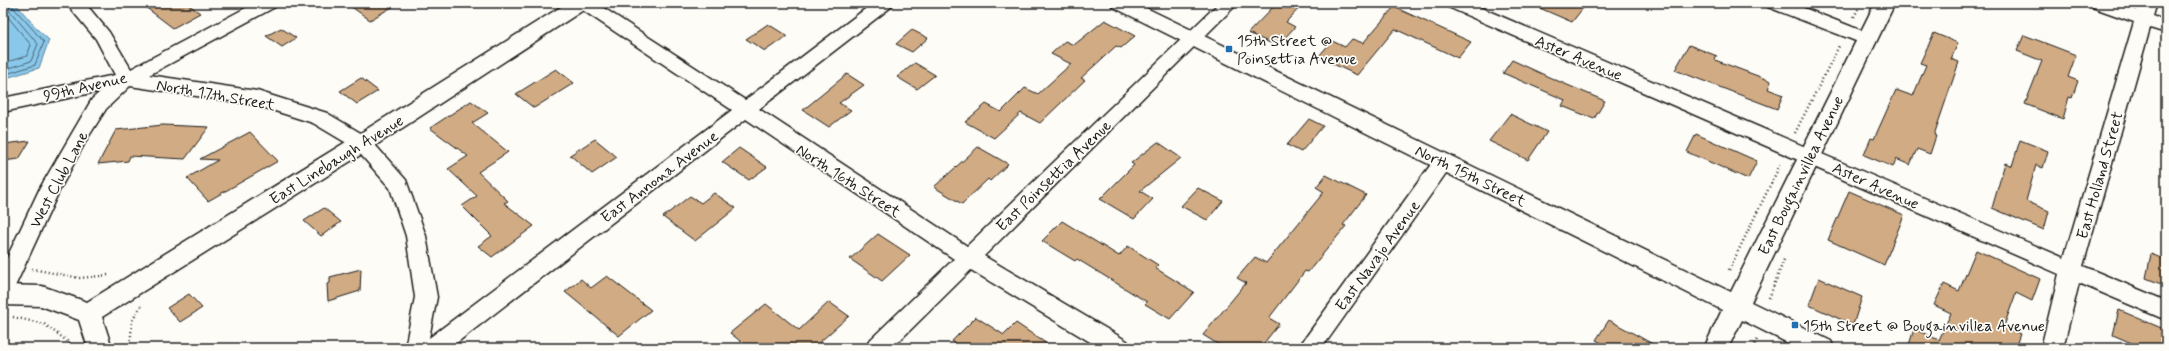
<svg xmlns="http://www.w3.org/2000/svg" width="2169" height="351" font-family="Mynerve,sans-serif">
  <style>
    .water { fill: #8ac8eb; stroke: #5e8398 }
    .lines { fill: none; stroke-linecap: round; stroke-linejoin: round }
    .shore { stroke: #48616f; stroke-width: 1 }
    .building { fill: #d1ab83; stroke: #1c1c1c }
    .minor-casing { stroke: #1c1c1c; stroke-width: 3 }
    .tertiary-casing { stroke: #1c1c1c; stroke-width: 3 }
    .path { stroke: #1c1c1c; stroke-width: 2.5; stroke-dasharray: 1 3; stroke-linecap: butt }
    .minor { fill: #fdfcf7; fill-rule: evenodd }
    .tertiary { fill: #fdfcf7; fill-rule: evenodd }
    .poi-dot { fill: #1f6fb2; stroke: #fdfcf7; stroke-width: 1.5 }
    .labels { text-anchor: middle; stroke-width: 3.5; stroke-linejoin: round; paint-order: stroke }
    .poi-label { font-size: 16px; fill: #1c1c1c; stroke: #fdfcf7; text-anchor: start }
    .street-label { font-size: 16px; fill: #1c1c1c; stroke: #fdfcf7 }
  </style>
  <rect width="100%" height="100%" fill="#fdfcf7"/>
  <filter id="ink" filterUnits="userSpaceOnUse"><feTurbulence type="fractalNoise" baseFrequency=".025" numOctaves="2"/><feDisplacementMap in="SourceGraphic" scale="8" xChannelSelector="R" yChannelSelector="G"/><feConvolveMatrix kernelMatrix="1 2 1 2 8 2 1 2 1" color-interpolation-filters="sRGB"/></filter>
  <g filter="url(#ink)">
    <!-- water -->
    <path class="water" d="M3 3H15L38 30 49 40 39 68 3 79Z"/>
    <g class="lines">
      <!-- shore -->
      <path class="shore" d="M3 11 31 45 27 56 3 63
        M3 70 31 61 38 44 9 10 7 3
        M3 75 35 65 44 42 13 7 12 3"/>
    </g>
    <!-- building -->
    <path class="building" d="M140 3H186L200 13 173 28Z
      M346 3H399L370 20Z
      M1277 3H1304L1286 22 1295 27 1277 46 1248 33Z
      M1528 3H1587L1572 22Z
      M1394 7 1471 42 1458 58 1395 29 1357 75 1318 57 1332 41 1345 47 1352 39 1363 43Z
      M1105 20 1135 36 1121 48 1116 46 1081 78 1085 80 1040 123 1021 113 994 138 965 122 986 104 1001 112 1025 88 1038 94 1071 64 1051 54 1065 41 1074 45Z
      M768 24 787 36 765 51 746 39Z
      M281 28 296 38 282 47 266 36Z
      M912 30 928 38 912 52 896 44Z
      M1934 33 1958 43 1951 59 1959 62 1934 135 1936 136 1930 154 1917 149 1910 165 1896 159 1893 167 1864 155 1871 138 1874 139 1896 90 1913 96 1926 65 1920 63Z
      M2024 35 2076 55 2068 77 2078 81 2072 98 2069 97 2063 119 2025 104 2042 61 2017 51Z
      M1689 45 1717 56 1715 60 1771 81 1768 89 1783 95 1777 109 1675 70Z
      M1512 60 1551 78 1605 101 1594 119 1562 106 1565 100 1503 73Z
      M915 63 935 75 917 89 897 77Z
      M556 69 574 83 534 108 516 94Z
      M847 74 864 85 839 103 851 110 829 127 803 110Z
      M361 78 378 91 357 104 340 91Z
      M471 101 488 113 472 123 508 152 478 172 508 201 504 203 534 226 492 257 478 246 492 236 462 206 477 196 448 169 468 156 430 128Z
      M1510 114 1547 132 1528 160 1489 141Z
      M1309 119 1323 126 1301 152 1287 145Z
      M163 125 209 127 185 159 130 156 128 161 98 164 116 130Z
      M250 132 278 161 208 201 187 178 218 160 200 159Z
      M1696 134 1757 161 1748 179 1687 152Z
      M595 139 617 157 592 174 570 155Z
      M2020 140 2048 151 2043 168 2036 165 2026 201 2049 211 2044 230 1992 208 2005 163 2012 166Z
      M30 141 19 159 3 161V144Z
      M1158 142 1181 158 1140 191 1153 199 1134 219 1100 199 1134 165 1131 163Z
      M978 147 1008 164 990 181 988 179 962 204 934 187Z
      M739 148 767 167 749 180 722 162Z
      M1326 175 1366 195 1343 225 1346 226 1308 272 1305 271 1269 318 1279 324 1260 348H1224L1203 335 1246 283 1237 278 1255 257 1266 263 1324 192 1316 187Z
      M1198 188 1223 201 1207 220 1181 206Z
      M1849 191 1904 215 1884 265 1828 240Z
      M714 193 736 208 695 241 663 217 690 196 701 203Z
      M324 208 341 222 321 236 304 221Z
      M1062 221 1119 256 1128 246 1158 265 1155 268 1194 292 1170 319 1145 304 1147 302 1077 259 1075 261 1042 241Z
      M878 234 910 255 882 281 850 259Z
      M1976 250 2040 279 2032 301 2016 293 2004 326 2020 334 2015 348H1908L1914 329 1939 340 1951 313 1934 305 1944 284 1959 291Z
      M2151 254 2166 260V286L2146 278Z
      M361 269 360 291 328 301 327 284 330 283V277Z
      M607 276 651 310 619 336 565 292 581 279 591 288Z
      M1819 278 1862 297 1853 325 1809 305Z
      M189 294 202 308 180 322 167 308Z
      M829 302 849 316 813 348H749L730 333 766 304 799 330Z
      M2119 310 2166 330V348H2143L2113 335Z
      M976 317 1004 335 1016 323 1053 348H961L952 341Z
      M1609 320 1660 348H1610L1596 340Z"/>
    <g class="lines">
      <!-- minor casing -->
      <g class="minor-casing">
        <path id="minor" d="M66 3H85L109 32 131 69 255 3H278L275 7 149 75 257 91 327 113 369 138 406 180 426 236 437 297 429 338 732 110 578 7 575 3H596L745 100 873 3H894L891 7 759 109 967 246 1219 3H1238L984 256 1127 341 1130 348H1100L971 270 892 348H866L869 341 954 259 746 119 450 348H405L415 297 406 236 390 188 355 148 313 123 256 105 130 86 106 109 87 139 60 189 11 295 3 298V266L40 188 92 99 101 91 3 112V98L115 75 96 39Z
          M1445 3H1470L2064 258 2134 22 2092 7 2089 3H2116L2137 10 2139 3H2157L2153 16 2166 21V33L2150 28 2083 266 2166 301V320L2079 283 2063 348H2041L2059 274 1448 7Z
          M1765 3H1791L1873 35 1876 39 1873 43 1867 45 1861 43 1768 7Z
          M1444 154 1451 156 1454 161 1451 166 1322 348H1298L1437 156Z"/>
      </g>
      <!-- tertiary casing -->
      <g class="tertiary-casing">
        <path id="tertiary" d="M567 3H591L588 7 370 149 102 317 112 348H88L79 320 41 306 3 305V285L42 286 87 302 354 137Z
          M1110 3H1136L1731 292 1875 3H1895L1751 302 1831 341 1834 348H1798L1742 320 1728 348H1704L1722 310 1113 7Z"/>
      </g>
      <!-- path -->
      <path class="path" d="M1854 17 1861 3
        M1795 133 1840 44
        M32 269 80 278 109 275
        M1729 270 1781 163
        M1769 298 1785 257
        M13 317 44 324 70 343 71 348
        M130 348 132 321 141 306
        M1753 348 1758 337"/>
      <!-- minor -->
      <use href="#minor" class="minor"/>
      <!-- tertiary -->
      <use href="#tertiary" class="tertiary"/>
    </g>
  </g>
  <!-- markers -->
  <g class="poi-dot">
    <rect x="1225" y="45" width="8" height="8" rx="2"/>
    <rect x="1791" y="321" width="8" height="8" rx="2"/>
  </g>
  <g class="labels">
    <!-- poi labels -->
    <g class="poi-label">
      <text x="1237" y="46">15th Street @<tspan x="1237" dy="18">Poinsettia Avenue</tspan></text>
      <text x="1803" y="331">15th Street @ Bougainvillea Avenue</text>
    </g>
    <!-- street labels -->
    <g class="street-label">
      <text transform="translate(1579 57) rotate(23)" y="6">Aster Avenue</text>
      <text transform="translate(85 86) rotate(-13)" y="6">99th Avenue</text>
      <text transform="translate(216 94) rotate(10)" y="6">North 17th Street</text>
      <text transform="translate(336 159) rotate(-32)" y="6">East Linebaugh Avenue</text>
      <text transform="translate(1053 175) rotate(-44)" y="6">East Poinsettia Avenue</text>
      <text transform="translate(1471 175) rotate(26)" y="6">North 15th Street</text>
      <text transform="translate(1800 175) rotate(-64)" y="6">East Bougainvillea Avenue</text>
      <text transform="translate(2099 175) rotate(-74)" y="6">East Holland Street</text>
      <text transform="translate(659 176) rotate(-37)" y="6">East Annona Avenue</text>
      <text transform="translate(58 179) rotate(-62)" y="6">West Club Lane</text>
      <text transform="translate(849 180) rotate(33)" y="6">North 16th Street</text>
      <text transform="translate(1876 185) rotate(24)" y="6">Aster Avenue</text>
      <text transform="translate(1377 255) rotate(-54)" y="6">East Navajo Avenue</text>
    </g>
  </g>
  <!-- margin -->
  <rect width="2169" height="351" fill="none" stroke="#fdfcf7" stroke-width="16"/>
  <rect x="8" y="8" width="2153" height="335" fill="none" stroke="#1c1c1c" stroke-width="1.5" filter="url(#ink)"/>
</svg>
